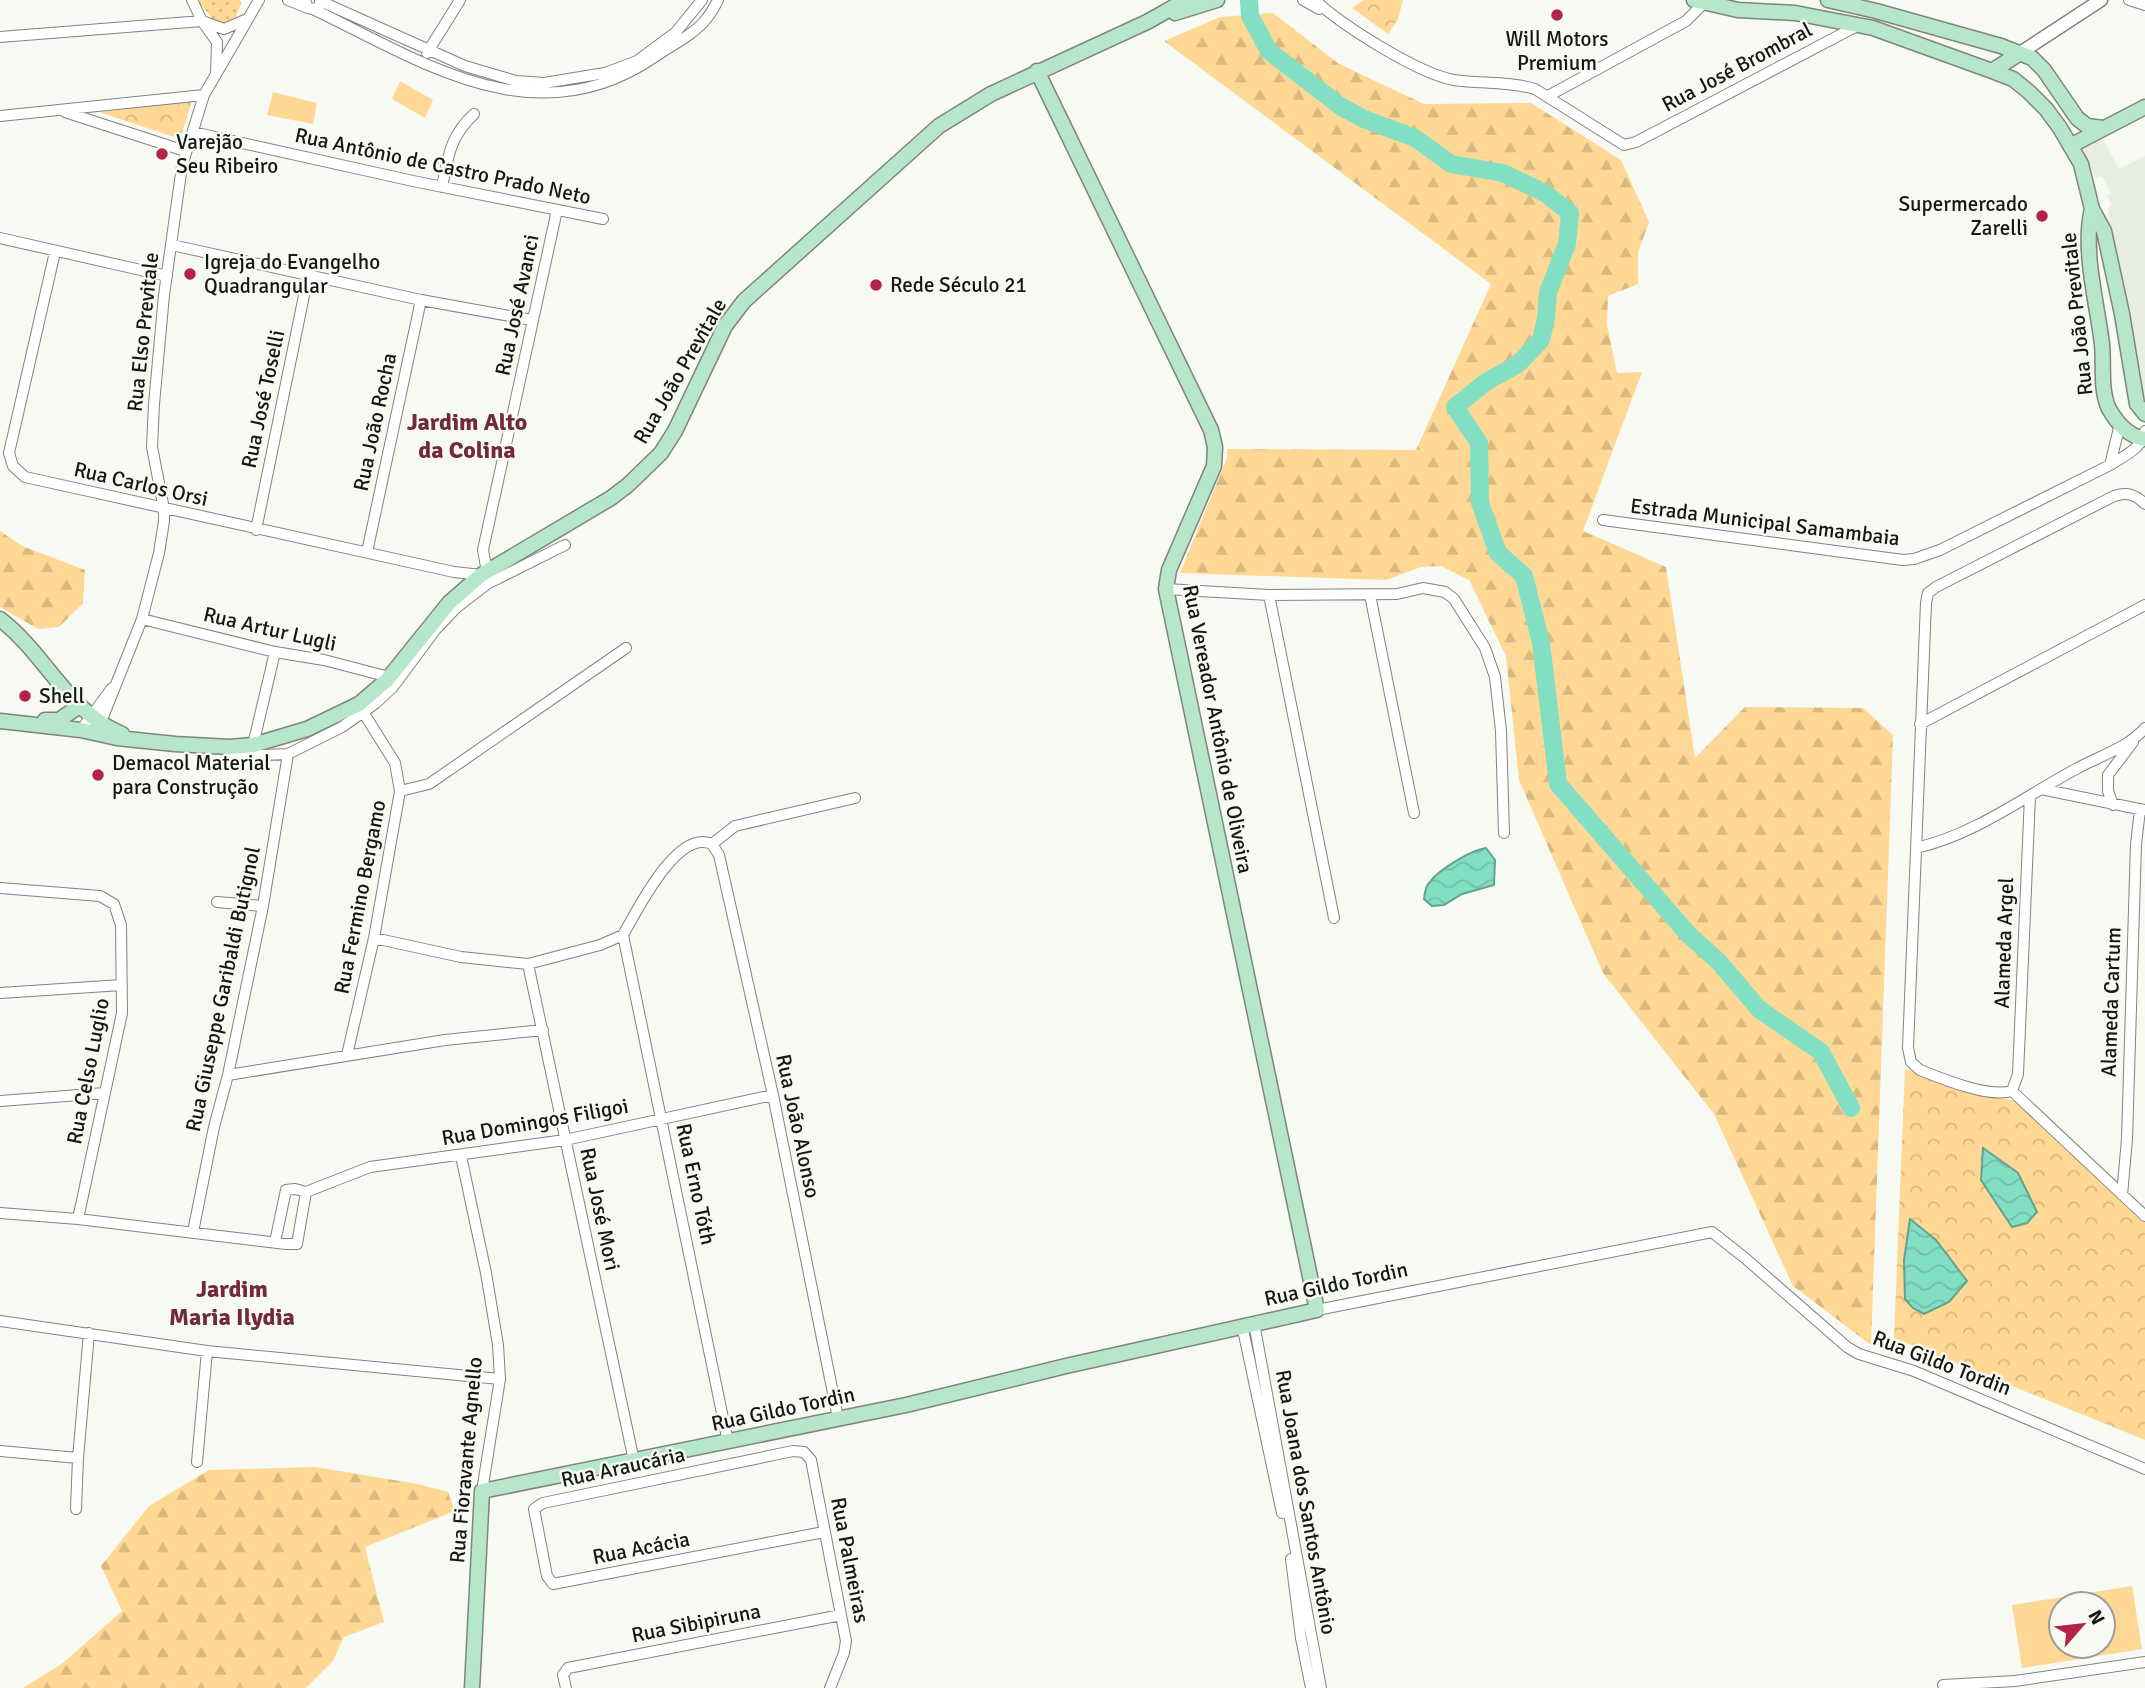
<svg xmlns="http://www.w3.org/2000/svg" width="2145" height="1688" font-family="Signika,sans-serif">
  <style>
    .built { fill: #e7eedf }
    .grass { fill: url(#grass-dots) }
    .forest { fill: url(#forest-firs) }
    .park { fill: url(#park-crowns) }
    .pitch { fill: #fed894; fill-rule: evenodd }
    .water { fill: url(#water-waves); stroke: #62a38f; stroke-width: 2 }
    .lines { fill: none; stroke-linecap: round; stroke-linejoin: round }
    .river { stroke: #83dfc4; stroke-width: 18 }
    .minor-casing { stroke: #81847e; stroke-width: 12 }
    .tertiary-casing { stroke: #81847e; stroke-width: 15 }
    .secondary-casing { stroke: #81847e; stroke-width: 17 }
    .minor { stroke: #fff; stroke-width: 10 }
    .tertiary { stroke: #fff; stroke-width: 12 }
    .secondary { stroke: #b6e7cb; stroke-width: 14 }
    .poi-dot { fill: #b42346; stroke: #f6faf2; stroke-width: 2.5 }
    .labels { text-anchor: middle; stroke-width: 5; stroke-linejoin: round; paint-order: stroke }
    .poi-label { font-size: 21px; fill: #151714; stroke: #f6faf2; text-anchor: start }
    .street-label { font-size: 21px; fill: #151714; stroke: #f6faf2 }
    .quarter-label { font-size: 24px; font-weight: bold; fill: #722b36; stroke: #f6faf2 }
  </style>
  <defs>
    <pattern id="grass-dots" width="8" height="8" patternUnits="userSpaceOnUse" patternTransform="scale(1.75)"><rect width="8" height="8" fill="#fed894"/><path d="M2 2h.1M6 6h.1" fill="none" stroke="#d9b97f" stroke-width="1.8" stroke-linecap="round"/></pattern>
    <pattern id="forest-firs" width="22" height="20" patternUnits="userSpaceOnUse" patternTransform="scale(1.75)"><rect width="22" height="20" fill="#fed894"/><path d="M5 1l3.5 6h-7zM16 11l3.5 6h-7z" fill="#d9b97f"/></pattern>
    <pattern id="park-crowns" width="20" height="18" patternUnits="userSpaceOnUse" patternTransform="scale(1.75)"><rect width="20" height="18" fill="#fed894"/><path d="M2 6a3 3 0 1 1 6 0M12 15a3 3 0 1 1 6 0" fill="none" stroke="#d9b97f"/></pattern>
    <pattern id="water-waves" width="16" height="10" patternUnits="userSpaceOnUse" patternTransform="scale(1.75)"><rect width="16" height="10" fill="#83dfc4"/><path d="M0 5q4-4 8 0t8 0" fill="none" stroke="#70bfa8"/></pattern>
  </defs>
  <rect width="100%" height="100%" fill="#f6faf2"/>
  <!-- built -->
  <path class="built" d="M2103 139 2119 169 2145 156V403L2138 396 2108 208 2112 205 2107 196 2111 193 2102 176 2096 179 2083 149Z"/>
  <!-- grass -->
  <path class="grass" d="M197 0H240L241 3 235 19 217 24Z"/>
  <!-- forest -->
  <path class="forest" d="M1273 13 1339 64 1424 104 1531 103 1621 160 1649 222 1638 252V284L1608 296 1607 324 1617 373 1642 372 1583 531 1666 567 1695 758 1745 707 1863 708 1893 735 1871 1345 1793 1286 1714 1114 1603 973 1519 780 1506 656 1469 580 1441 566 1421 567 1386 580 1180 573 1227 458V449L1416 450 1491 284 1164 41 1220 17Z
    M0 531 22 546 85 570 83 603 59 627 38 629 0 607Z
    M315 1467 418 1484 448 1492 455 1511 365 1547 384 1622 344 1637 333 1661 306 1688H23L63 1663 122 1611 101 1566 149 1506 209 1470Z"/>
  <!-- park -->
  <path class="park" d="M1364 0H1403L1398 19 1388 34 1352 8Z
    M192 101 180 139 99 112Z
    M1905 1069 2014 1101 2145 1218V1440L1894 1338Z"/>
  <!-- pitch -->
  <path class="pitch" d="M400 81 433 100 425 118 392 99Z
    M273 92 317 103 313 124 267 115Z
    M2132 1586 2142 1649 2022 1668 2012 1605ZM2061 1604H2103V1646H2061Z"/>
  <!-- water -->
  <path class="water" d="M1486 848 1495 860 1494 885 1462 894 1444 905 1432 906 1424 899C1425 893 1425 887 1429 883 1438 870 1471 850 1486 848Z
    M1983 1148 2018 1173 2037 1212 2027 1223 2012 1227 1981 1180Z
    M1910 1219 1936 1240 1967 1281 1949 1302 1924 1314 1913 1308 1905 1299 1904 1260Z"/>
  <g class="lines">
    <!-- river -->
    <path class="river" d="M1249 1 1250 16 1269 51 1340 106 1364 119 1415 138 1451 164 1503 173 1545 193 1570 213 1567 244 1548 292 1546 318 1541 340 1518 364 1486 382 1455 407 1479 443 1480 503 1498 553 1524 576 1541 643 1558 784 1688 934 1719 962 1759 1009 1821 1052 1851 1108"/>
    <!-- minor casing -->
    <g class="minor-casing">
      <path id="minor" d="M192 0 202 21 217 42 216 73
        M288 0 308 8
        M305 0 308 8 313 9 318 7
        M1303 0 1319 9
        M1315 0C1341 25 1419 74 1454 80 1481 84 1508 81 1535 89L1624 145 1636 142 1857 26
        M2129 0 2145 5
        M320 1 465 66 516 81 544 83 605 73 637 61 676 32 702 0
        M313 9C424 63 537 139 656 56 672 45 695 34 707 18 711 13 715 6 718 0
        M0 37 202 21 224 29 247 19
        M427 53 460 0
        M1548 96 1686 21 1704 3
        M65 112 185 151
        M0 116 204 95
        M193 132 413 181 603 219
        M442 187C448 157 450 136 474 114
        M0 238 167 276
        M172 245 421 300 532 320
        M55 252 9 453 13 466 25 477 454 572 481 575
        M2110 465 2120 424
        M1603 520 1903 560 1914 559 1940 550 2110 465C2124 456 2143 448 2145 431
        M256 530 308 276
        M367 552 421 300
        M487 572 483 550 557 210
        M1166 589 1269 595 1397 594 1423 588 1445 592 1454 599 1485 648 1495 677 1501 731 1504 833
        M1269 595 1334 918
        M1370 595 1414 813
        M142 619 275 652 324 660 389 677
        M1920 724 2145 605
        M99 727 142 619 159 553 164 521V509L152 447 154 404 164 295 182 166 204 95 259 0
        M81 730 112 688
        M253 745 275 652
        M231 756 288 754 342 727 376 703 393 687 436 629 456 608 487 584 565 545
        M2041 789 2144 810
        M400 791 429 784 626 648
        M2113 805 2108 791V775L2133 742
        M712 844 719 855 773 1095 838 1418
        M712 844 735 826 855 798
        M1916 848C1974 835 2024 797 2076 769 2099 756 2128 748 2145 728
        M0 888 100 896 114 904 121 925 122 1013 78 1219
        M217 902 263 906
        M623 935 728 1442
        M374 938 461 957 528 964 600 945 623 935C637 911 677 828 712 844
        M528 964 634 1461
        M0 993 122 985
        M347 1055 374 938 400 791 395 763 363 712
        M228 1075 445 1040 543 1030
        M2012 1091C1988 1098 1943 1079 1920 1070L1911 1062 1908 1048 1926 603 1928 593 1936 587 2114 496C2127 492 2135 494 2145 504
        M2012 1091 2018 1074 2030 796
        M2012 1091 2145 1216
        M0 1101 105 1093
        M461 1156 486 1273 498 1345 500 1379 482 1491
        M306 1192 370 1167 565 1140 773 1095
        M2122 1195 2127 1139 2136 844 2140 810
        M0 1213 78 1219 286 1244H297L306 1192 295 1189 286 1190 275 1242
        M193 1232 214 1127 228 1075 263 906 288 754
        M1317 1310 1712 1232 1745 1258 1847 1347 1859 1354 1914 1371 2145 1469
        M0 1321 207 1351 500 1379
        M1254 1323 1321 1688
        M1242 1325 1282 1513
        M0 1451 78 1458
        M197 1462 207 1351
        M76 1509 78 1458 89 1333
        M824 1532 553 1584 547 1576 534 1509 543 1503 793 1451 804 1452 811 1460 846 1641 844 1653 830 1688
        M1291 1559 1301 1638 1311 1688
        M1943 1685 2015 1681 2145 1662
        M566 1688 563 1675 568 1668 841 1615"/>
    </g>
    <!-- tertiary casing -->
    <g class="tertiary-casing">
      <path id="tertiary" d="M2020 53 2101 0"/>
    </g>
    <!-- secondary casing -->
    <g class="secondary-casing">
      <path id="secondary" d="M1694 0 1738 10 1795 13 1873 28 1992 71 2013 79 2029 92 2046 109 2060 128 2081 164 2092 209 2104 231 2122 314 2137 404 2145 414
        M1828 0 1876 11 2001 46 2032 58 2044 70 2077 118 2087 126 2103 128
        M1175 13 1217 0
        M1992 71 2020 53
        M2072 145 2145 107
        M2092 209C2082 249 2097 303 2102 344 2104 365 2100 390 2109 409 2118 424 2128 436 2145 439
        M0 619C47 655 66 711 122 734
        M45 720H59L78 707
        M0 721 81 730 117 738 175 744 230 747 253 745 307 729 359 704 387 680 449 603 481 575 611 498 628 485 661 453 675 431 725 326 744 301 939 126 991 94 1147 22 1186 0
        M472 1688 482 1491 906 1405 1066 1366 1317 1310 1166 589 1169 570 1214 466 1215 447 1211 430 1037 71"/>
    </g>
    <!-- minor -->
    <use href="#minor" class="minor"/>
    <!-- tertiary -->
    <use href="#tertiary" class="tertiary"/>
    <!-- secondary -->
    <use href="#secondary" class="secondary"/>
  </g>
  <!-- markers -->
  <g class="poi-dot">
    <circle cx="1557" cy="15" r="7"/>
    <circle cx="162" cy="154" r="7"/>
    <circle cx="2042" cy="216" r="7"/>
    <circle cx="190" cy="274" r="7"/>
    <circle cx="876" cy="285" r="7"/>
    <circle cx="25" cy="696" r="7"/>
    <circle cx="98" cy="775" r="7"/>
  </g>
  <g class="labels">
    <!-- poi labels -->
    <g class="poi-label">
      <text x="1557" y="46" text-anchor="middle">Will Motors<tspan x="1557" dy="24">Premium</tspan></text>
      <text x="176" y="149">Varejão<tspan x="176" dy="24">Seu Ribeiro</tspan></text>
      <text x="2028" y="211" text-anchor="end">Supermercado<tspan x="2028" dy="24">Zarelli</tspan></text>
      <text x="204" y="269">Igreja do Evangelho<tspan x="204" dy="24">Quadrangular</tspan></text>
      <text x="890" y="292">Rede Século 21</text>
      <text x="39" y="703">Shell</text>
      <text x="112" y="770">Demacol Material<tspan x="112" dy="24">para Construção</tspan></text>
    </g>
    <!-- street labels -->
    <g class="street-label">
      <text transform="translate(1737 67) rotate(-28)" y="7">Rua José Brombral</text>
      <text transform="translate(443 166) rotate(12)" y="7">Rua Antônio de Castro Prado Neto</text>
      <text transform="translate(517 305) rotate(-78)" y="7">Rua José Avanci</text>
      <text transform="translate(2077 314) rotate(-96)" y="7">Rua João Previtale</text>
      <text transform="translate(143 332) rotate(-84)" y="7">Rua Elso Previtale</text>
      <text transform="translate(680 371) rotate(-60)" y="7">Rua João Previtale</text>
      <text transform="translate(263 399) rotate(-78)" y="7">Rua José Toselli</text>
      <text transform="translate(375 422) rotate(-78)" y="7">Rua João Rocha</text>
      <text transform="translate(141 484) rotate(13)" y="7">Rua Carlos Orsi</text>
      <text transform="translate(1765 522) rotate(7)" y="7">Estrada Municipal Samambaia</text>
      <text transform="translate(270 629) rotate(13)" y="7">Rua Artur Lugli</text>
      <text transform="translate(1218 729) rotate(79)" y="7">Rua Vereador Antônio de Oliveira</text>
      <text transform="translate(360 897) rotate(-79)" y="7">Rua Fermino Bergamo</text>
      <text transform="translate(2004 943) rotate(-88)" y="7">Alameda Argel</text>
      <text transform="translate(223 989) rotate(-78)" y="7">Rua Giuseppe Garibaldi Butignol</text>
      <text transform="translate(2111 1002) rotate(-88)" y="7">Alameda Cartum</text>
      <text transform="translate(88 1071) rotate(-79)" y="7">Rua Celso Luglio</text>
      <text transform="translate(535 1122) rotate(-10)" y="7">Rua Domingos Filigoi</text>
      <text transform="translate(798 1126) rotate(78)" y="7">Rua João Alonso</text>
      <text transform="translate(696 1184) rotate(78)" y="7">Rua Erno Tóth</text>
      <text transform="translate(600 1209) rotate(78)" y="7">Rua José Mori</text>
      <text transform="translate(1336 1284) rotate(-12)" y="7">Rua Gildo Tordin</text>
      <text transform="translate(1942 1363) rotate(21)" y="7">Rua Gildo Tordin</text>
      <text transform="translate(783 1409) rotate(-12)" y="7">Rua Gildo Tordin</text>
      <text transform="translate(466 1460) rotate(-85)" y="7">Rua Fioravante Agnello</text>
      <text transform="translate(623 1467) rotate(-12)" y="7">Rua Araucária</text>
      <text transform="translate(1306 1502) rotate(80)" y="7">Rua Joana dos Santos Antônio</text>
      <text transform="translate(641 1548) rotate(-11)" y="7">Rua Acácia</text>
      <text transform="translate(850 1560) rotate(79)" y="7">Rua Palmeiras</text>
      <text transform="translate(696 1623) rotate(-11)" y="7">Rua Sibipiruna</text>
    </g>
    <!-- quarter labels -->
    <g class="quarter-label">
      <text x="467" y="430">Jardim Alto<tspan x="467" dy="28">da Colina</tspan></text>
      <text x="232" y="1297">Jardim<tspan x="232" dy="28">Maria Ilydia</tspan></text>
    </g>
  </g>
  <!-- north arrow -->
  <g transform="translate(2082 1625) rotate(62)"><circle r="33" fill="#f6faf2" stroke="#9c9f99" stroke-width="2"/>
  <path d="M0-5L12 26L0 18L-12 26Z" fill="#b42346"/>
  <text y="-10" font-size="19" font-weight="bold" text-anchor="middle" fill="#151714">N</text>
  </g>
</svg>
